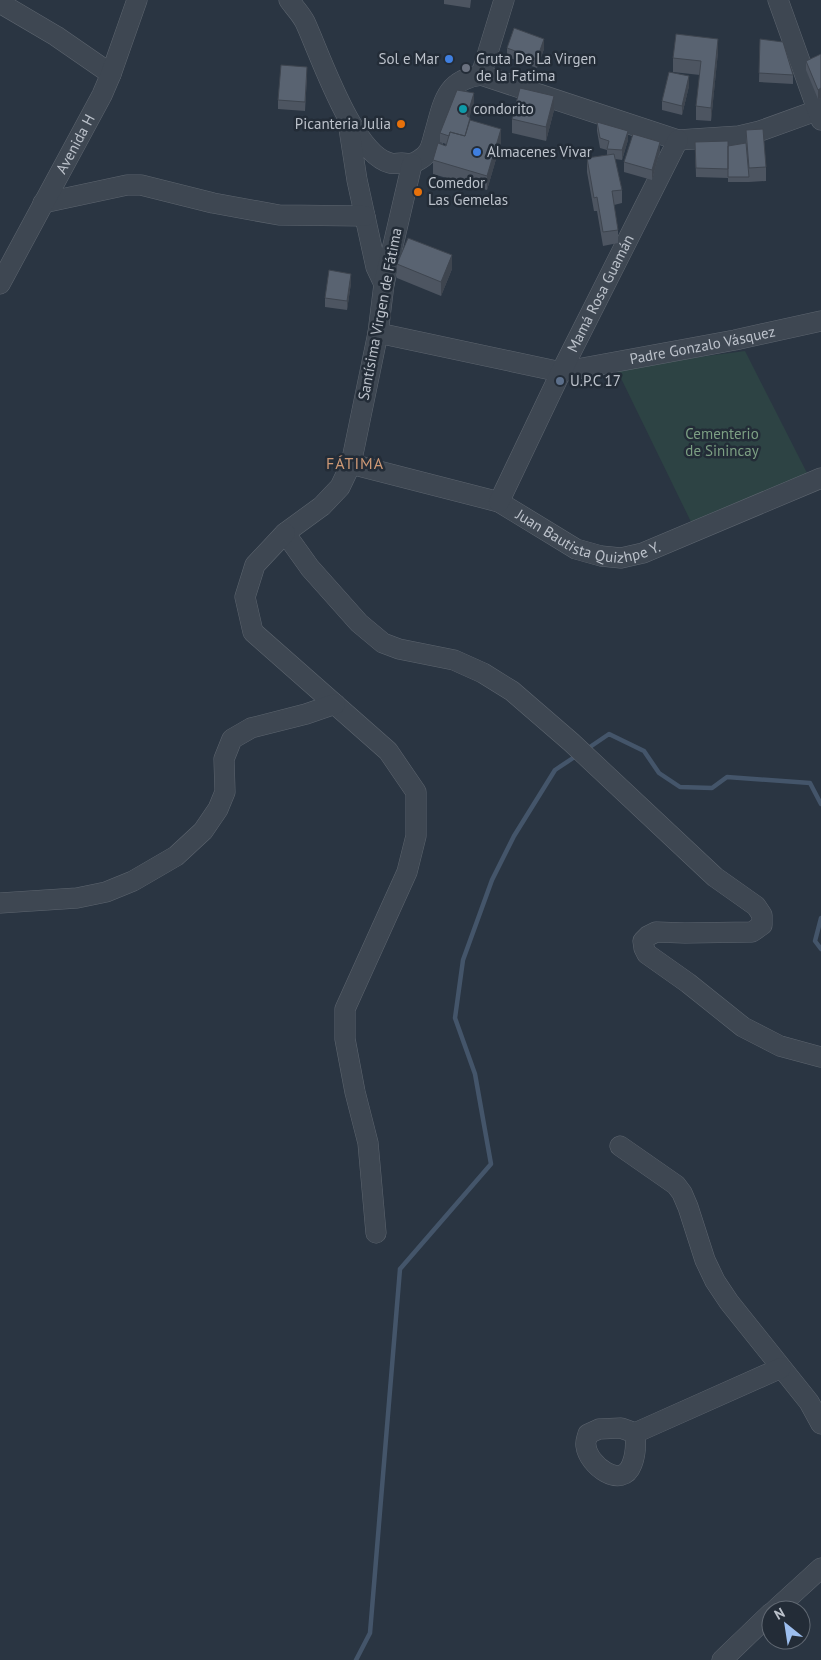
<svg xmlns="http://www.w3.org/2000/svg" width="821" height="1660" font-family="'PT Sans',sans-serif">
  <style>
    .green { fill: #2d4344 }
    .lines { fill: none; stroke-linecap: round; stroke-linejoin: round }
    .stream { stroke: #44556a; stroke-width: 4.5 }
    .minor-casing { stroke: #5d656f; stroke-width: 21 }
    .minor { stroke: #3e4752; stroke-width: 20 }
    .wall { fill: #4d5561 }
    .shaded-wall { fill: #3e454f }
    .building { fill: #596371; stroke: #3e454f }
    .shop-dot { fill: #3f7fe0; stroke: #232c37; stroke-width: 2 }
    .worship-dot { fill: #6b7280; stroke: #232c37; stroke-width: 2 }
    .culture-dot { fill: #0f9aa8; stroke: #232c37; stroke-width: 2 }
    .food-dot { fill: #e8710a; stroke: #232c37; stroke-width: 2 }
    .service-dot { fill: #5c6f8a; stroke: #232c37; stroke-width: 2 }
    .labels { text-anchor: middle; stroke-width: 5; stroke-linejoin: round; paint-order: stroke }
    .poi-label { font-size: 15px; fill: #bcc2cb; stroke: #232c37; text-anchor: start }
    .street-label { font-size: 15px; fill: #bcc2cb; stroke: #232c37 }
    .park-label { font-size: 15px; fill: #7c9f83; stroke: #232c37 }
    .neighbourhood-label { font-size: 16px; letter-spacing: 1px; fill: #cd9875; stroke: #232c37 }
  </style>
  <rect width="100%" height="100%" fill="#2a3542"/>
  <!-- green -->
  <path class="green" d="M745 351 807 473 693 526 616 368Z"/>
  <g class="lines">
    <!-- stream -->
    <path class="stream" d="M587 749 609 734 644 751 659 773 680 787 712 788 727 777 810 783 821 804
      M821 918 815 941 821 949
      M356 1660 370 1633 400 1269 491 1164 475 1074 455 1018 463 960 492 880 514 836 555 770 576 756"/>
    <!-- minor casing -->
    <g class="minor-casing">
      <g id="minor">
        <path d="M289 0C294 7 301 14 305 22 320 54 353 154 390 163 393 164 398 163 401 163 409 164 413 164 419 160 430 154 431 146 434 135 443 105 444 80 481 75L678 140 739 136 760 131 821 109"/>
        <path d="M778 0 821 120"/>
        <path d="M0 3 56 36 111 74"/>
        <path d="M481 75 504 0"/>
        <path d="M348 122 357 180 376 267 384 284"/>
        <path d="M412 164 384 284 378 333 351 464 340 487 322 506 285 533 310 568 359 623 383 643 399 649 454 660 483 673 512 691 571 742 715 877 756 906 762 915V925L752 932 685 933 656 932 648 936 643 941 644 948 647 954 688 983 743 1027 780 1046 821 1057"/>
        <path d="M43 203 127 185H141L213 203 279 215 365 216"/>
        <path id="s1" d="M0 284 102 95 111 74 137 0"/>
        <path id="s2" d="M378 333 561 372 735 340 821 321"/>
        <path id="s3" d="M351 464 499 502 576 549 601 556 621 558 643 553 821 478"/>
        <path id="s4" d="M499 502 561 372 678 140"/>
        <path d="M285 533 255 565 245 597 253 632 388 751 416 792V836L407 872 345 1009V1039L355 1092 368 1143 376 1233"/>
        <path d="M0 903 77 898 106 892 133 881 176 856 203 831 218 809 225 792 224 759 232 739 251 728 306 714 335 704"/>
        <path d="M620 1146 676 1185 682 1193 688 1207 705 1260 715 1281 729 1302 809 1402 821 1424"/>
        <path d="M635 1433C636 1443 636 1454 632 1464 622 1491 588 1465 586 1446 585 1442 587 1438 588 1434L599 1429 621 1428 635 1433 781 1368"/>
        <path d="M775 1610 821 1568"/>
        <path d="M722 1660 771 1613"/>
      </g>
    </g>
    <!-- minor -->
    <use href="#minor" class="minor"/>
  </g>
  <!-- wall -->
  <path class="wall" d="M444 0H471L470 8 444 4Z
    M760 39 793 75V84L759 82Z
    M507 48 544 49 537 68 507 57Z
    M718 52 711 121 696 120V106L700 75 673 72V58Z
    M821 54V98L818 99 806 70V61Z
    M307 76 305 111 278 109V100Z
    M689 86 682 115 662 110V101Z
    M474 102 469 117 470 120 501 142 487 190 433 174V160L446 144 440 142V133Z
    M554 110 546 141 512 133V119Z
    M597 122 628 140 622 160 615 159 622 190V203L614 205 618 230V243L603 246 597 211H594L587 172V158L607 155V150L600 148 597 131Z
    M746 130 766 167V181L749 182H728V178L696 177 695 142 728 146 746 143Z
    M660 151 652 180 624 172V162Z
    M397 264 452 269 441 296 397 278Z
    M351 283 347 310 325 307V298Z"/>
  <!-- shaded-wall -->
  <path class="shaded-wall" d="M544 39V49L537 68V59Z
    M718 39V52L711 121V108Z
    M689 76V86L682 115V106Z
    M821 88V98L818 99V90Z
    M474 93V102L467 126V116Z
    M554 96V110L546 141V127Z
    M501 129V142L487 190V176Z
    M628 131V140L622 160V150Z
    M660 142V151L652 180V170Z
    M452 255V269L441 296V282Z
    M351 274V283L347 310V301Z"/>
  <!-- building -->
  <path class="building" d="M514 28 544 39 537 59 507 48Z
    M676 34 718 39 711 108 696 106 701 61 673 58Z
    M760 39 783 42 793 75 759 73Z
    M821 54V88L818 90 806 61Z
    M281 65 307 67 305 102 278 100Z
    M669 72 689 76 682 106 662 101Z
    M520 88 554 96 546 127 512 119Z
    M457 90 474 93 467 116 470 118 465 136 450 132 449 136 440 133Z
    M470 120 501 129 487 176 433 160 438 143 446 146 450 132 465 136Z
    M597 122 628 131 622 150 607 149 609 141 600 138Z
    M763 129 766 167 749 168 746 130Z
    M633 134 660 142 652 170 624 162Z
    M728 141V169L696 168 695 142Z
    M746 143 749 177H728V146Z
    M614 154 622 190 612 191 618 230 603 232 597 197 594 198 587 158Z
    M408 238 452 255 441 282 397 264Z
    M329 270 351 274 347 301 325 298Z"/>
  <!-- markers -->
  <g class="shop-dot">
    <circle cx="449" cy="59" r="5"/>
    <circle cx="477" cy="152" r="5"/>
  </g>
  <circle class="worship-dot" cx="466" cy="68" r="5"/>
  <circle class="culture-dot" cx="463" cy="109" r="5"/>
  <g class="food-dot">
    <circle cx="401" cy="124" r="5"/>
    <circle cx="418" cy="192" r="5"/>
  </g>
  <circle class="service-dot" cx="560" cy="381" r="5"/>
  <g class="labels">
    <!-- poi labels -->
    <g class="poi-label">
      <text x="439" y="64" text-anchor="end">Sol e Mar</text>
      <text x="476" y="64">Gruta De La Virgen<tspan x="476" dy="17">de la Fatima</tspan></text>
      <text x="473" y="114">condorito</text>
      <text x="391" y="129" text-anchor="end">Picanteria Julia</text>
      <text x="487" y="157">Almacenes Vivar</text>
      <text x="428" y="188">Comedor<tspan x="428" dy="17">Las Gemelas</tspan></text>
      <text x="570" y="386">U.P.C 17</text>
    </g>
    <!-- street labels -->
    <g class="street-label">
      <text dy="5" stroke="none"><textPath href="#s1" startOffset="159">Avenida H</textPath></text>
      <text dy="5" stroke="none"><textPath href="#s4" startOffset="232">Mamá Rosa Guamán</textPath></text>
      <text transform="translate(380 314) rotate(-79)" y="5">Santísima Virgen de Fátima</text>
      <text dy="5" stroke="none"><textPath href="#s2" startOffset="331">Padre Gonzalo Vásquez</textPath></text>
      <text dy="5" stroke="none"><textPath href="#s3" startOffset="252">Juan Bautista Quizhpe Y.</textPath></text>
    </g>
    <!-- park labels -->
    <g class="park-label">
      <text x="722" y="439">Cementerio<tspan x="722" dy="17">de Sinincay</tspan></text>
    </g>
    <!-- neighbourhood labels -->
    <g class="neighbourhood-label">
      <text x="355" y="469">FÁTIMA</text>
    </g>
  </g>
  <!-- north arrow -->
  <g transform="translate(786 1625) rotate(330)"><circle r="24" fill="#232c37" stroke="#606872"/>
  <path d="M0-4L9 19L0 12L-9 19Z" fill="#9dbfef"/>
  <text y="-8" font-size="14" font-weight="bold" text-anchor="middle" fill="#bcc2cb">N</text>
  </g>
</svg>
